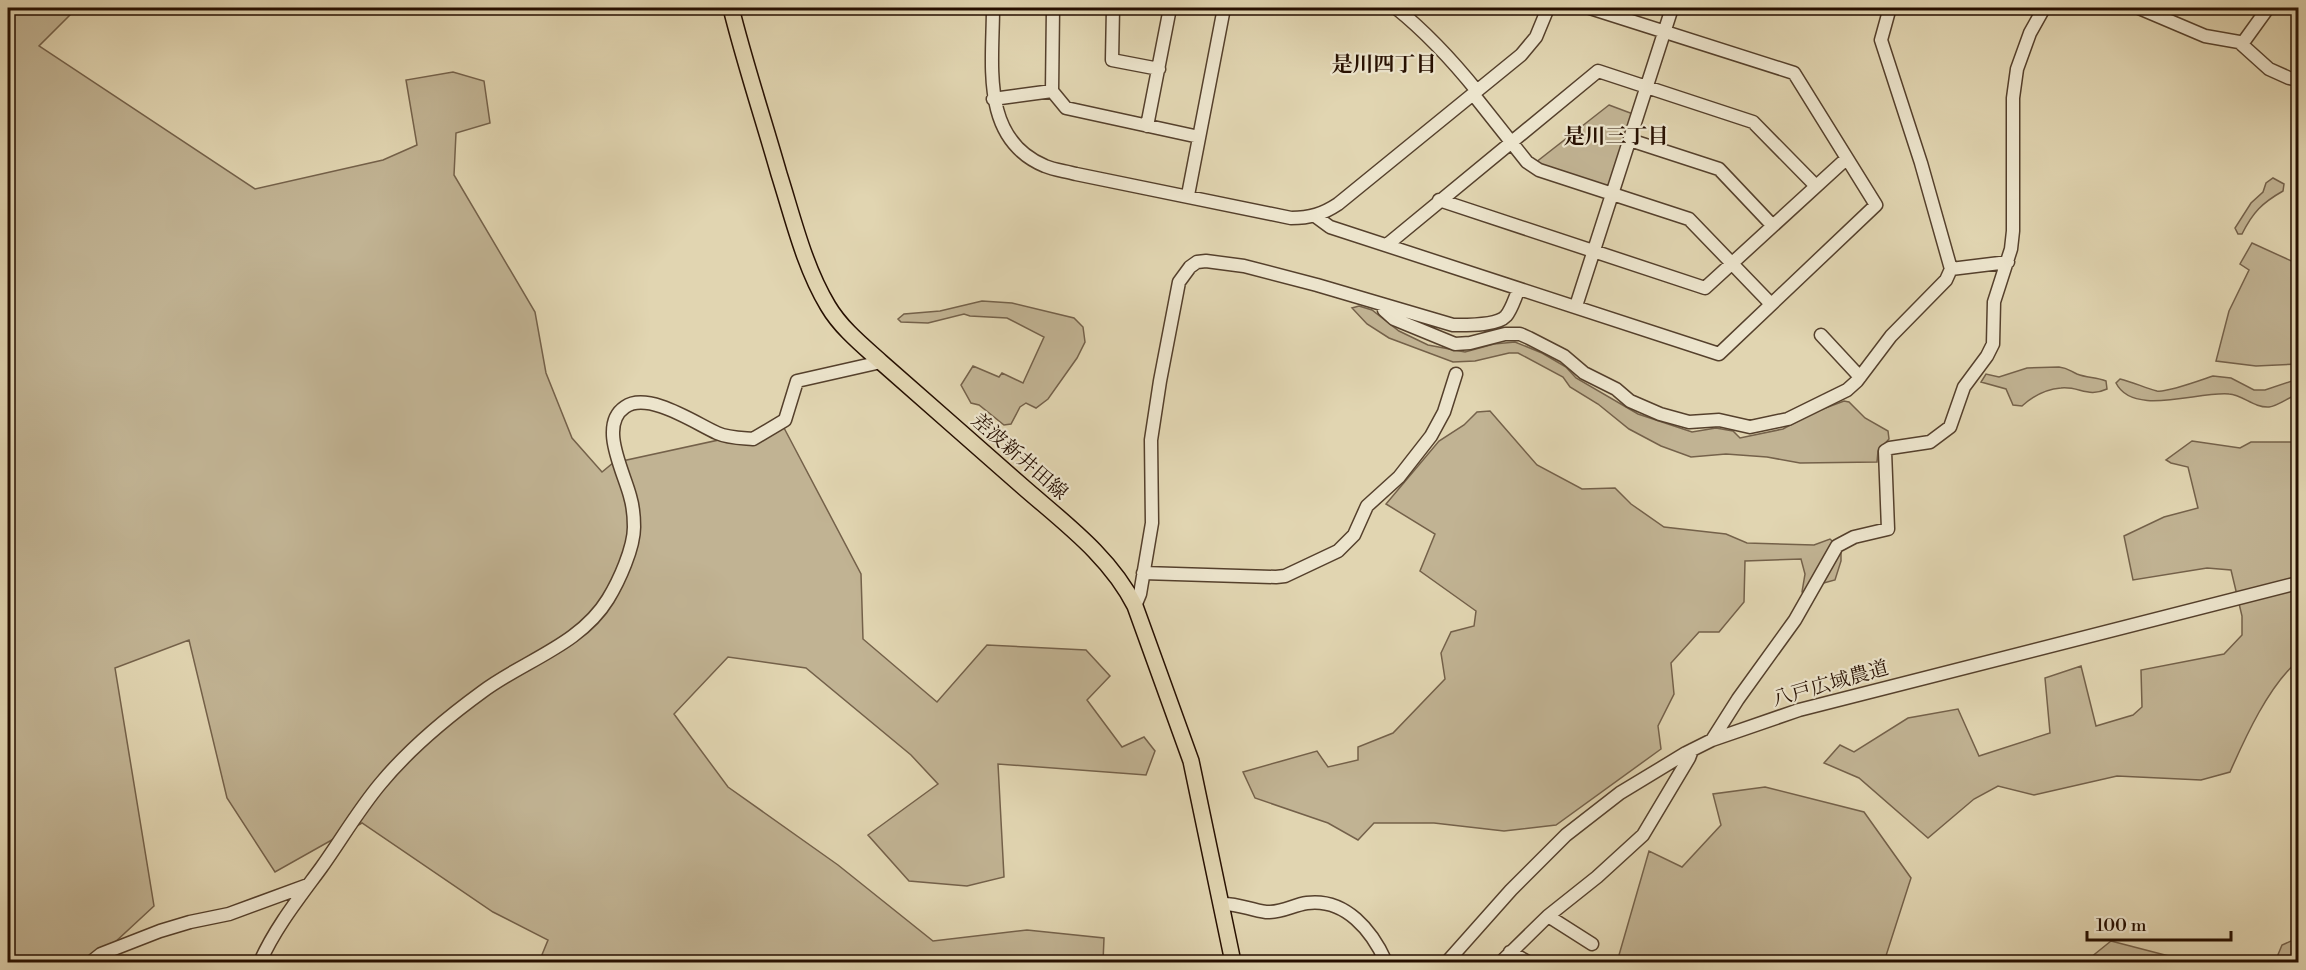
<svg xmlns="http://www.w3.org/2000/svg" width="2306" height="970" font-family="'Libre Bodoni','Noto Serif JP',serif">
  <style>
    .green { fill: #c1b393; stroke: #74614a; stroke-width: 1.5 }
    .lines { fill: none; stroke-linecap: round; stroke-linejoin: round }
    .minor-casing { stroke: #55402c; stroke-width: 15 }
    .major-casing { stroke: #260f00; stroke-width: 18 }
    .minor { stroke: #ece4cc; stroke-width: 12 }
    .major { stroke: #e1d5b1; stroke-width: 15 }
    .labels { text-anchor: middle; stroke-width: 4.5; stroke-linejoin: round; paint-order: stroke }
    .street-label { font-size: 20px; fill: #260f00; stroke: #ece4cc }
    .neighbourhood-label { font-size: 21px; font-weight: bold; fill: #260f00; stroke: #ece4cc }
  </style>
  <rect width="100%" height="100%" fill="#e1d5b1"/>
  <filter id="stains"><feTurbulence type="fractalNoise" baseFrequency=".00333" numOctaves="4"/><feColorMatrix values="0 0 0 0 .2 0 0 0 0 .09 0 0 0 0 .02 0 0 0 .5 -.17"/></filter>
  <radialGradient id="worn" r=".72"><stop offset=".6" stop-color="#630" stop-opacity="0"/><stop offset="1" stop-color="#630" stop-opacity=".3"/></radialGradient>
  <!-- green -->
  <path class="green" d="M8 8H77L39 46 255 189 383 160 417 145 406 80 453 72 484 81 490 123 456 133 454 175 535 312 546 373 572 438 602 472 613 463 783 426 861 574 863 639 937 702 987 645 1086 650 1110 676 1087 700 1122 747 1144 737 1155 751 1146 775 998 764 1004 877 967 886 909 881 868 835 938 784 911 755 806 668 728 657 674 714 728 787 838 865 933 941 1027 930 1104 938 1103 962H539L548 940 493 912 362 823 275 872 227 798 189 640 115 668 154 906 100 956 77 962H29L8 953Z
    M1609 105 1633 114 1611 185 1606 188 1535 163Z
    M2273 178 2284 184 2283 191C2262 203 2253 212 2242 234H2238L2235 228 2251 203 2263 192 2266 183Z
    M2252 243 2298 264V364L2256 366 2216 361 2229 311 2249 270 2240 264Z
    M982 301 1012 303 1074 318 1083 327 1085 342 1077 358 1048 399 1036 408 1026 403 1020 407 1011 424 1004 425 979 405 971 403 961 385 973 366 999 377 1002 373 1023 383 1044 337 1007 318 970 316 964 314 928 323 901 322 898 319 904 314 940 311Z
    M1359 306 1372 310 1399 331 1428 345 1465 352 1494 344 1515 342 1542 353 1566 367 1576 378 1638 414 1692 432 1716 428 1733 431 1740 438 1783 429 1812 413 1844 401 1849 402 1865 418 1888 431 1889 439 1878 451 1877 462 1800 463 1767 457 1726 454 1691 457 1661 446 1629 429 1598 404 1570 387 1563 377 1518 353H1509L1475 361 1453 362 1389 338 1367 324 1352 308Z
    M2059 367C2068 368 2070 371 2077 374 2087 378 2096 377 2106 381L2107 389C2088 398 2079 386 2061 388 2046 389 2032 397 2022 406L2013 405 2006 389 1981 382 1986 374 1999 377 2027 368Z
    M2213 376 2231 378 2254 390H2265L2298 379V394C2289 397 2278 406 2269 407 2254 408 2243 395 2229 394 2198 391 2133 417 2116 383L2120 379C2133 382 2145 388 2157 391 2166 393 2201 380 2213 376Z
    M1490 411 1537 465 1582 489 1615 488 1631 504 1664 527 1726 534 1747 543 1814 545 1830 539 1841 549V561L1835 580 1820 584 1807 596 1802 592 1805 574 1801 559 1745 561 1744 602 1719 632H1699L1671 663 1674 694 1658 726 1661 749 1556 825 1504 831 1434 823H1374L1358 840 1328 823 1255 798 1243 772 1317 751 1328 767 1358 760V747L1393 733 1445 679 1441 653 1451 632 1474 626 1476 611 1420 571 1435 534 1386 504 1439 441 1464 425 1477 412Z
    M2192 441 2240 448 2251 442H2298V661C2269 685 2245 738 2230 772L2201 780 2117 776 2034 795 1998 786 1974 799 1928 838 1859 778 1824 763 1840 745 1854 752 1908 718 1958 709 1979 756 2050 733 2045 678 2081 666 2096 726 2133 715 2142 707 2141 670 2224 654 2242 635V616L2231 570 2207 568 2133 580 2124 536 2164 517 2198 508 2188 467 2171 463 2166 460Z
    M1765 787 1864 812 1911 878 1884 962H1617L1649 851 1682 867 1721 825 1713 794Z
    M2298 938V962H2258L2277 957 2282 945Z
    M2111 941 2192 962H2085Z"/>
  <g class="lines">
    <!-- minor casing -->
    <g class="minor-casing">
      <path id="minor" d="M993 8C993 64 980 139 1045 166 1054 170 1066 171 1076 174L1291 218C1310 218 1323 214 1338 204L1521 55 1536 37 1548 8
        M1053 8 1052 91 1066 108 1199 137
        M1113 8 1112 60 1159 69
        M1396 8C1427 33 1452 60 1477 91
        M2139 8 2205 36 2239 42 2269 69 2289 78 2298 80
        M2242 44 2268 8
        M1473 94 1527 162 1539 170 1689 219 1771 304
        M993 99 1052 91
        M1147 126 1170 8
        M1630 140 1719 169 1772 225
        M1188 195 1224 8
        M1439 200 1705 288 1846 159
        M1315 216 1330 227 1719 354 1876 205 1794 73 1590 8
        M1388 244 1598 71 1753 122 1815 185
        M1951 269 2008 262
        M1383 305 1384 310 1394 319 1455 344 1470 343 1505 334H1520L1529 338 1564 356 1584 373 1616 389 1630 401 1660 414 1689 422 1719 420 1750 427 1788 419 1847 390 1857 381 1891 336 1946 280 1951 269 1921 163 1881 40 1889 11 1883 8
        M1576 306 1672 8
        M1821 335 1860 377
        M1143 573 1276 577 1285 576 1338 551 1354 535 1367 506 1399 477 1431 436 1444 412 1456 374
        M1135 606 1140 594 1152 523 1151 440 1160 381 1179 282 1190 267 1197 262 1206 261 1244 266 1317 285 1453 325C1466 325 1497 326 1506 316 1512 309 1515 297 1519 289
        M1712 740 1738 699 1795 620 1837 546 1854 537 1888 529 1885 451 1890 448 1930 442 1950 427 1964 387 1987 356 1993 344 1994 302 2011 249 2013 231V98L2017 69 2030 33 2044 8
        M1221 904C1237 903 1250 910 1266 912 1281 913 1293 905 1307 903 1346 898 1372 931 1386 962
        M1548 916 1592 944
        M1510 952 1528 962
        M91 962 101 954 160 931 190 922 229 914 308 885
        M260 962C275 928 299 898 321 868 341 840 359 809 381 783 410 748 445 719 482 692 523 661 580 645 608 599 619 581 634 548 634 527 634 516 633 506 630 496 624 472 598 425 625 407 648 391 695 423 717 433 728 438 741 438 753 439L785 420 797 381 881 362
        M1447 962 1511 890 1566 835 1620 793 1686 753 1712 740 1799 710 2298 583
        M1501 962 1548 916 1597 877 1643 835 1689 758 1692 750"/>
    </g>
    <!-- major casing -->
    <g class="major-casing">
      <path id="major" d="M731 8C745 64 763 118 779 174 793 218 804 266 828 306 841 328 862 345 881 362 928 403 975 445 1022 486 1063 522 1110 556 1135 606L1191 761 1233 962"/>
    </g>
    <!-- minor -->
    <use href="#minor" class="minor"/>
    <!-- major -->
    <use href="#major" class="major"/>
  </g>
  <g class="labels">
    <!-- street labels -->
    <g class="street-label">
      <text transform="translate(1020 456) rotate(41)" y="7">差波新井田線</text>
      <text transform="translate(1830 683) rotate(-16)" y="7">八戸広域農道</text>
    </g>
    <!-- neighbourhood labels -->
    <g class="neighbourhood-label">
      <text x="1384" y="71">是川四丁目</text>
      <text x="1616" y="143">是川三丁目</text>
    </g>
  </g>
  <!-- margin -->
  <rect width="2306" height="970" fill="none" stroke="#e1d5b1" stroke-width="30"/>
  <rect x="9" y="9" width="2288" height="952" fill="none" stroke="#260f00" stroke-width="3"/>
  <rect x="15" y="15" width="2276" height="940" fill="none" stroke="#260f00" stroke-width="1.5"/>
  <!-- scale -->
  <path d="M2087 931v9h144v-9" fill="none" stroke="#260f00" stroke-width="3"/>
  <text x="2096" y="931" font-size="18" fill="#260f00" stroke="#ece4cc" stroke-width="4.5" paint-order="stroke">100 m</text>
  <rect width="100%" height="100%" filter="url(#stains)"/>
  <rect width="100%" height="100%" fill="url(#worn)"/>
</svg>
